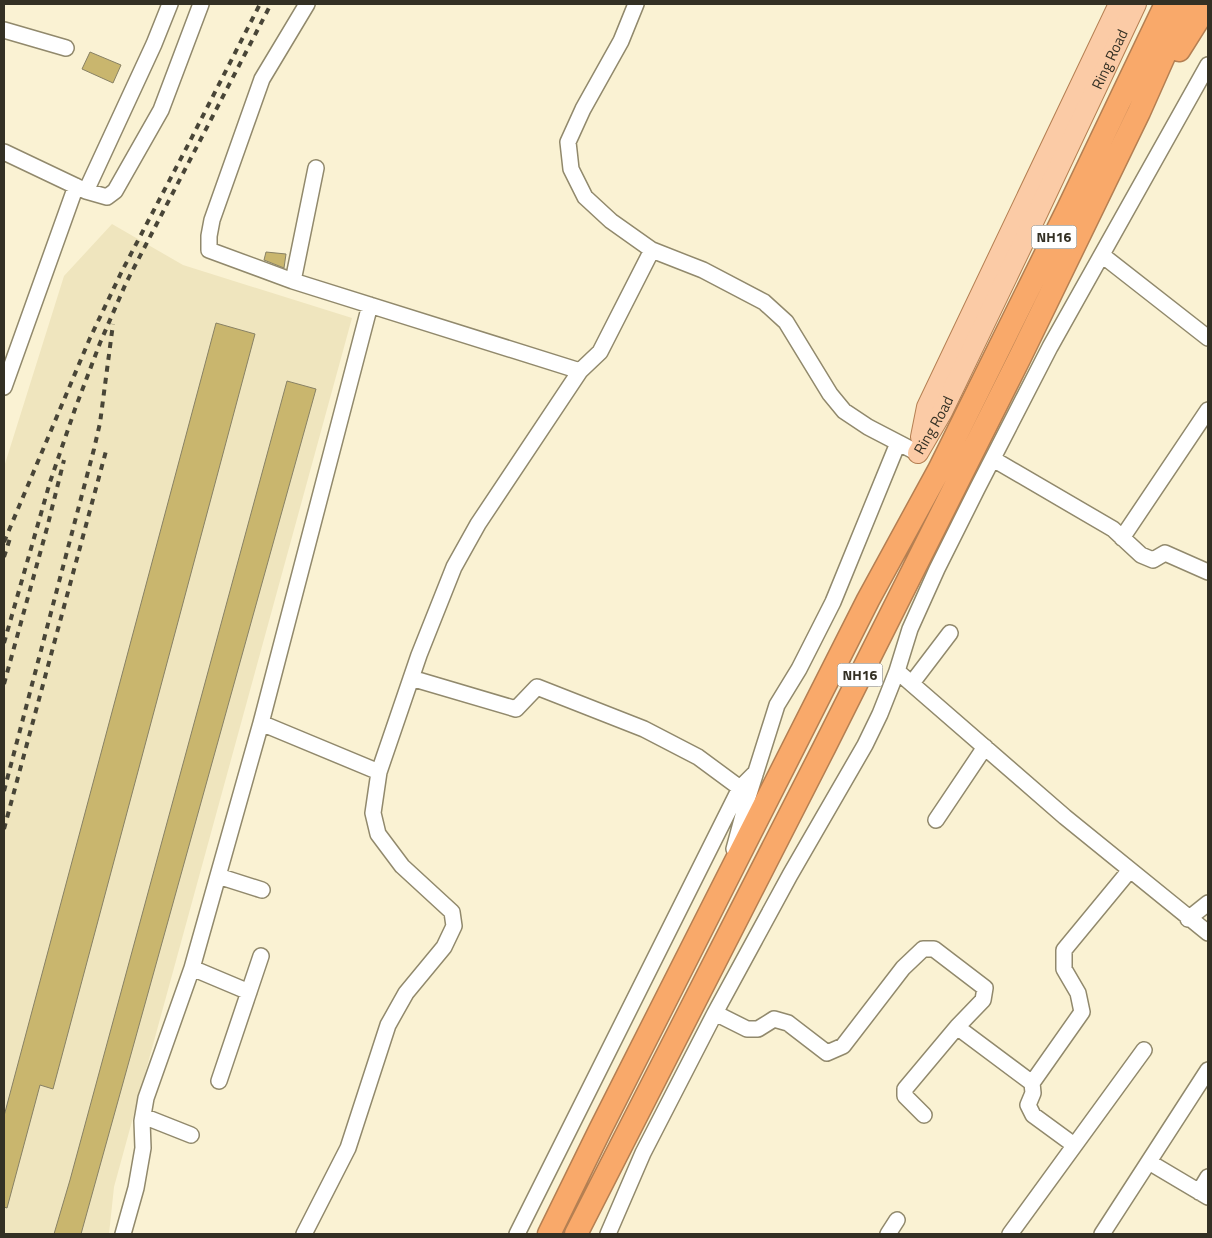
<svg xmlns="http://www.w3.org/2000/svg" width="1212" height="1238" font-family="'Titillium Web',sans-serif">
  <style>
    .built { fill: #efe5be }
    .building { fill: #c9b66e; stroke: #888164 }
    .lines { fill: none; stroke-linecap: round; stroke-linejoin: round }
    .minor-casing { stroke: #91896c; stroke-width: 18 }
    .major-casing { stroke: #b47f52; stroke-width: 22 }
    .highway-casing { stroke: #b47f52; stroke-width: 25 }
    .minor { stroke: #fff; stroke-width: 15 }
    .major { stroke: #fbcba6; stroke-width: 20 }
    .highway { stroke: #f9a96a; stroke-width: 22 }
    .rail { stroke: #484537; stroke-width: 4; stroke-dasharray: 6 6; stroke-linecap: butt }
    .labels { text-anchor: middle; stroke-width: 4.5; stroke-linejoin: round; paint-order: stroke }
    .shield { fill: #fff; stroke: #706e66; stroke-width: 1 }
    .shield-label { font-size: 14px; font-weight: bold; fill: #333024 }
    .street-label { font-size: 15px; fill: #333024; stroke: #fff }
  </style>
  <rect width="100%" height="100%" fill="#faf2d3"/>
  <!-- built -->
  <path class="built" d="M112 224 183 265 352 318 114 1187 109 1234H4V467L64 276Z"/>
  <!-- building -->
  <path class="building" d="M90 52 121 65 113 83 82 69Z
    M266 252 286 254 284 268 264 260Z
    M216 323 255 334 53 1089 40 1085 7 1208 4 1207V1116Z
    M287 381 316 389 81 1234H54L70 1180Z"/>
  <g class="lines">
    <!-- minor casing -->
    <g class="minor-casing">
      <path id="minor" d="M307 4 262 79 212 220 209 236V250L293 281 580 371 600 352 652 250 703 270 764 302 786 322 830 394 844 411 868 427 918 453
        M636 4 621 41 583 109 568 142 571 169 585 197 611 221 652 250
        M4 30 66 48
        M4 152 86 191 107 197 115 191 161 110 201 4
        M86 191 154 44 170 4
        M1102 255 1208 338
        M293 281 316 168
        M4 387 76 186
        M993 459 1113 529 1141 555 1153 560 1165 553 1208 572
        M1122 538 1208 410
        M897 671 1065 817 1208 933
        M411 678 516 709 537 687 644 729 698 757 740 788
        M912 683 950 633
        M261 723 379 772
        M936 820 985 747
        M734 849 748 797 777 705 799 669 833 602 898 443
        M218 876 262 890
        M1188 919 1208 903
        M192 968 249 992
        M715 1013 747 1029H758L774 1019 788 1023 827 1053 843 1046 903 968 923 949H934L985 988 983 1000 957 1027 1032 1083 1033 1093 1028 1105 1033 1115 1074 1145
        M219 1081 261 956
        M1032 1083 1082 1012 1078 993 1064 969V950L1130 870
        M924 1115 905 1096V1089L957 1027
        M143 1116 191 1135
        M1149 1162 1208 1197
        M1199 1192 1208 1177
        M123 1234 136 1188 143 1148 142 1121 146 1098 192 968 261 723 370 305
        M304 1234 348 1148 388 1025 406 993 444 947 454 926 452 912 402 866 378 834 373 813 379 772 419 655 454 567 478 524 580 371
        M517 1234 740 788 756 772
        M608 1234 643 1153 715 1013 790 875 865 745 880 714 897 671 910 629 937 569 977 489 1050 347 1208 65
        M888 1234 897 1220
        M1010 1234 1144 1050
        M1102 1234 1208 1070"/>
    </g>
    <!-- major casing -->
    <g class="major-casing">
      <g id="major">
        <path d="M921 437 927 407 1119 4"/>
        <path id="s1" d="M918 453 942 412 1028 233 1136 4"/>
      </g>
    </g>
    <!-- highway casing -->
    <g class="highway-casing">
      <path id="highway" d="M1179 50 1208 4
        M549 1234 600 1130 868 600 939 470 1068 209 1166 4
        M576 1234 824 748 1019 359 1139 112 1187 4"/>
    </g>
    <!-- minor -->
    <use href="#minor" class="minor"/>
    <!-- major -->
    <use href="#major" class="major"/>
    <!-- highway -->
    <use href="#highway" class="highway"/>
    <!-- rail -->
    <path class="rail" d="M4 542 90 338 122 271 189 143 260 4
      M4 557 11 535
      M4 643 50 482 75 409 100 343 126 283 271 4
      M4 684 47 528 64 460
      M4 791 94 449 100 423 113 324
      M4 829 106 451"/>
  </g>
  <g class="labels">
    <!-- shield labels -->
    <g class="shield">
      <rect x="1031.5" y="225.5" width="45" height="23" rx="4"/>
      <rect x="837.5" y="663.5" width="45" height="23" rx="4"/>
    </g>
    <g class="shield-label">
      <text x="1054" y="242">NH16</text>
      <text x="860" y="680">NH16</text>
    </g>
    <!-- street labels -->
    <g class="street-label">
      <text dy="5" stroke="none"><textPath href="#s1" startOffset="438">Ring Road</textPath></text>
      <text dy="5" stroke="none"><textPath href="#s1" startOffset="32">Ring Road</textPath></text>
    </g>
  </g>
  <!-- border -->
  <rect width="1212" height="1238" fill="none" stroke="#333024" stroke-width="10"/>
</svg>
